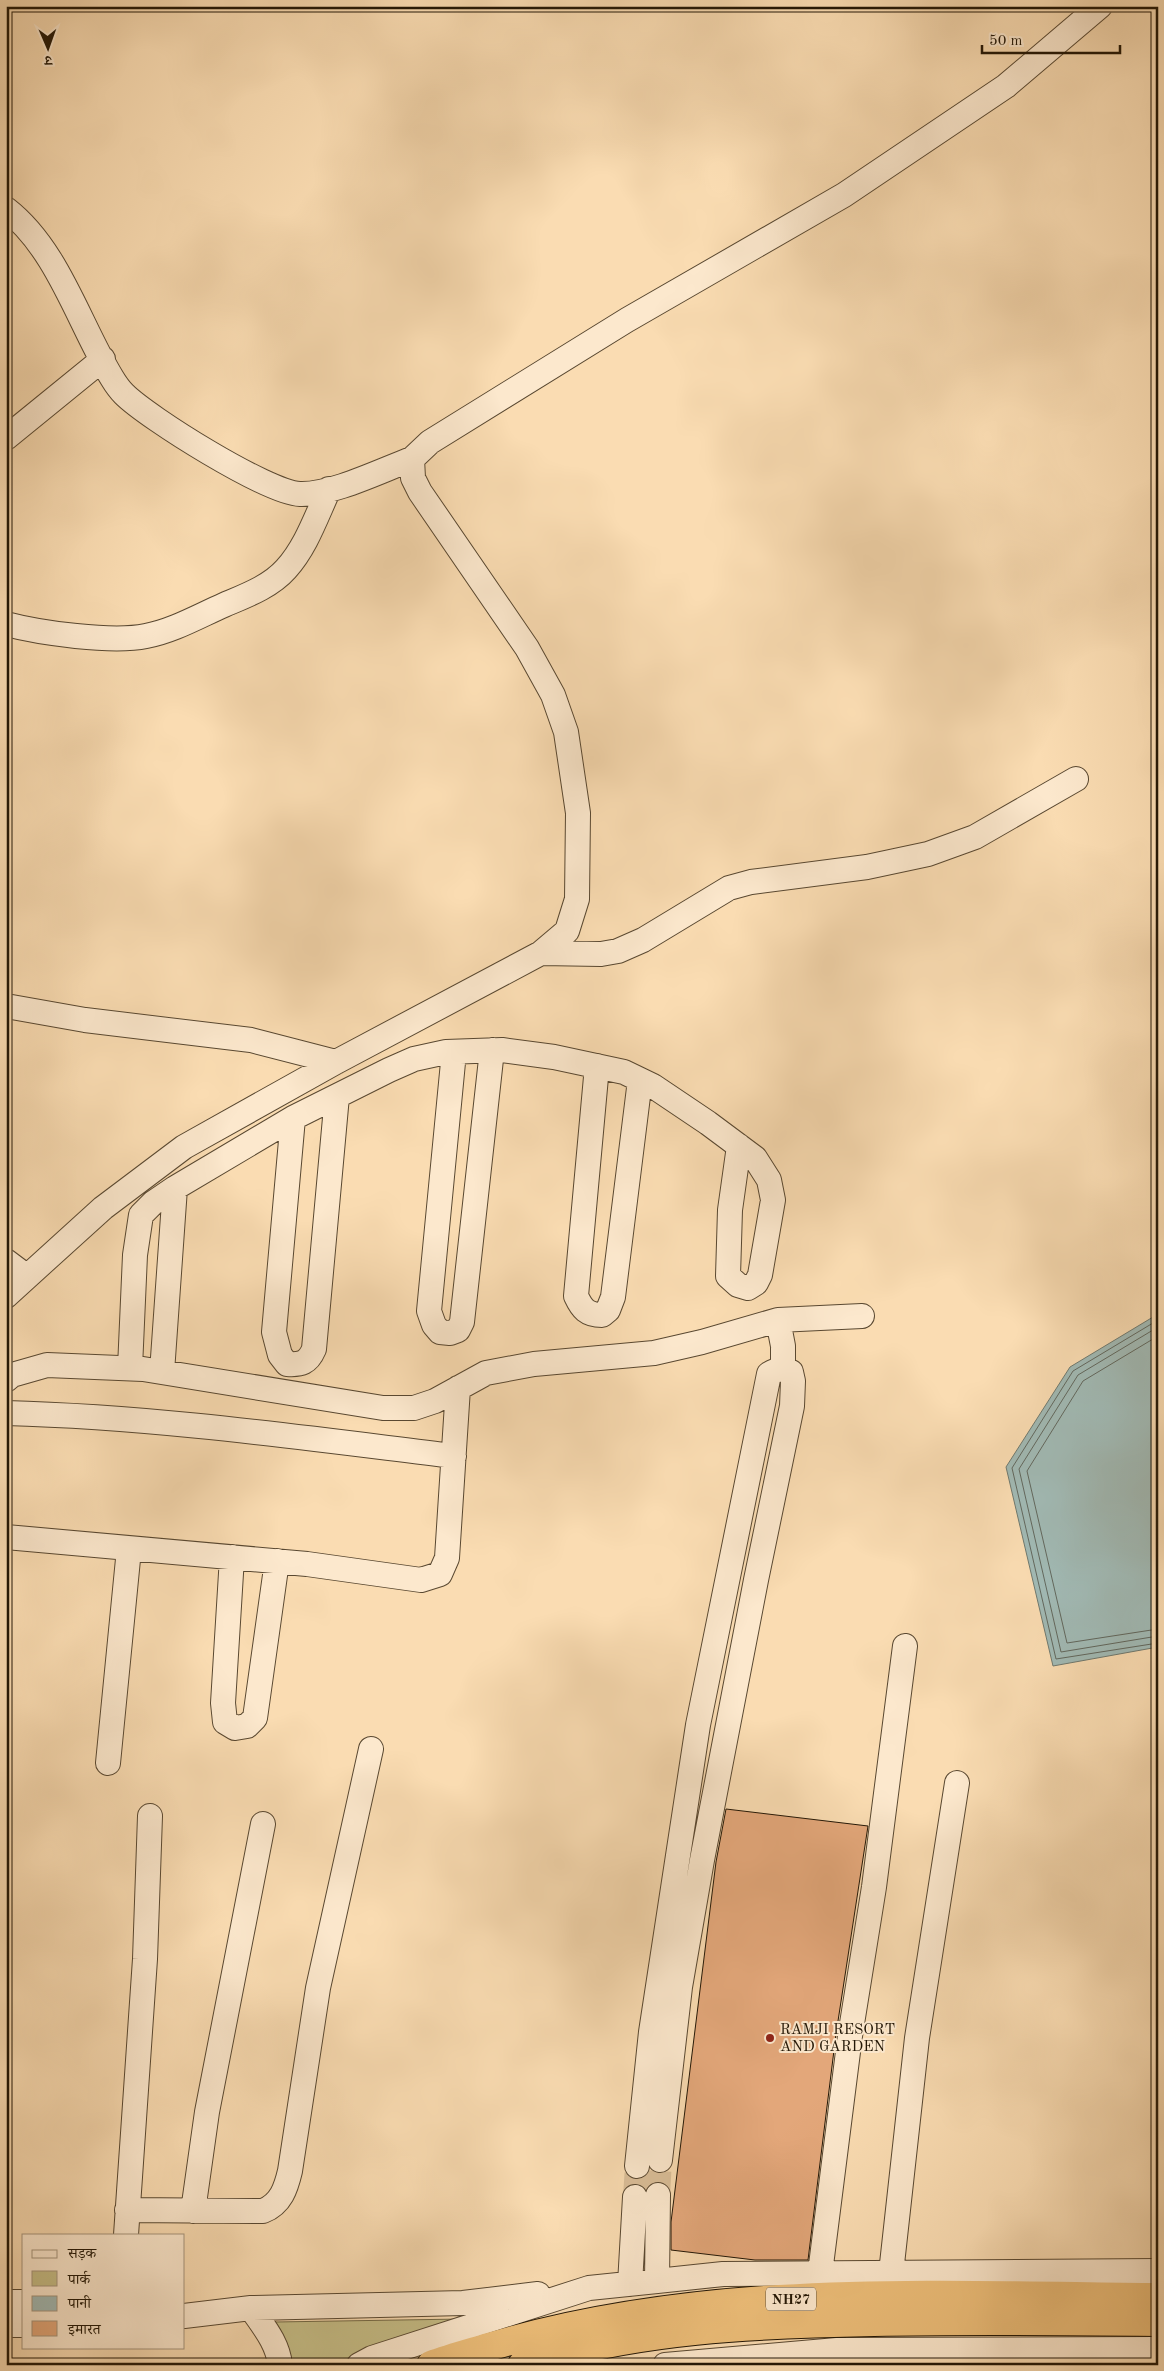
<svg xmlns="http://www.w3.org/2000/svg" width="1164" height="2371" font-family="'Old Standard TT','Noto Serif Devanagari',serif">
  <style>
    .green { fill: #c6be87; stroke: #746a46 }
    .water { fill: #a1bab5; stroke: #6f796f }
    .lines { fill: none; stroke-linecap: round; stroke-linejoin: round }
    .shore { stroke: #62685e; stroke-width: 1 }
    .building { fill: #e3a77a; stroke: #231706 }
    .minor-tunnel { stroke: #dabe98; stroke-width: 24; stroke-dasharray: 24 12; stroke-linecap: butt }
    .minor-casing { stroke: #594831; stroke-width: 26 }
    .highway-casing { stroke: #231706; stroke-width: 30 }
    .minor { stroke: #fce8cd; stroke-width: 24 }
    .highway { stroke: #edbe79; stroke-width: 28 }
    .poi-dot { fill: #8f2418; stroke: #fce8cd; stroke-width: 2 }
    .labels { text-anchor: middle; stroke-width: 4; stroke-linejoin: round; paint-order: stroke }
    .shield { fill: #fce8cd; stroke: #645642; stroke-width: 1 }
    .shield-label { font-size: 14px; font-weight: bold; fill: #231706 }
    .poi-label { font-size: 15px; fill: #231706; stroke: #fce8cd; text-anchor: start }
  </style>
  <rect width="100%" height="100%" fill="#fadcb2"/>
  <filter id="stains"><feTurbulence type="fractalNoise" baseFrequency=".004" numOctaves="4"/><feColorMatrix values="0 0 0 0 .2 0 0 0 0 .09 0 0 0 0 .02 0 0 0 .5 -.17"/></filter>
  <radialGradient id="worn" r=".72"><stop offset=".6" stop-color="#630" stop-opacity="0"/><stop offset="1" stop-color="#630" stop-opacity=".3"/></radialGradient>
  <!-- green -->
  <path class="green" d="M462 2319 342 2365H285L275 2322Z"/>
  <!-- water -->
  <path class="water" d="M1158 1314V1647L1053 1666 1006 1467 1070 1367Z"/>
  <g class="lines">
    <!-- shore -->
    <path class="shore" d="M1158 1320 1073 1371 1012 1468 1056 1659 1158 1643
      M1158 1327 1078 1375 1019 1469 1061 1652 1158 1636
      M1158 1336 1083 1381 1027 1471 1067 1643 1158 1629"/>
  </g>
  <!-- building -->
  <path class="building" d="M726 1809 868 1826 836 2034 808 2260H755L671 2250V2222L716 1862Z"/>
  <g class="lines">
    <!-- minor-tunnel -->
    <path class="minor-tunnel" d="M658 2195 660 2160
      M635 2197 637 2166"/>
    <!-- minor casing -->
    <g class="minor-casing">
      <path id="minor" d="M6 209C58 249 79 324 112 378 115 383 119 389 124 394 148 418 268 493 300 494 332 495 382 470 412 459
        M6 438 103 359
        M6 624C40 633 112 643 146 636 173 631 199 616 224 605 245 596 270 587 286 569 306 547 316 517 329 489
        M541 953 601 954 618 951 643 940 729 888 751 882 867 867 928 854 975 837 1076 779
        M6 1006 85 1020 251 1040 336 1062
        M454 1052 429 1311 434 1325 440 1332 450 1333 458 1330 462 1322 492 1050
        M597 1066 576 1296C582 1309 587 1315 602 1315L608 1310 613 1297 640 1080
        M293 1118 274 1332 280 1355 287 1364C301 1365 308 1363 314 1349L337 1096
        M6 1261 26 1276
        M6 1296 103 1208 184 1147 336 1062 541 953 567 931 577 899 578 813 566 732 553 695 527 648 420 492 413 478 412 459 430 442 627 320 844 195 1006 86 1100 6
        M778 1320 783 1346V1368
        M130 1368 135 1255 141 1215 153 1203 175 1188 293 1118 389 1070 414 1059 446 1052 502 1050 554 1057 624 1072 653 1086 708 1123 755 1158 769 1180 773 1200 760 1275 756 1283 748 1288 738 1285 728 1276 730 1210 739 1146
        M162 1372 175 1188
        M6 1380 12 1375 47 1365 143 1369 383 1408H414L435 1401 486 1373 534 1364 654 1353 702 1342 778 1320 862 1316
        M6 1413C156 1417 305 1438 454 1456
        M6 1537 307 1564 421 1580 440 1574 447 1558 458 1388
        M232 1557 223 1703 225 1722 235 1728 247 1726 255 1718 277 1561
        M108 1763 129 1549
        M637 2166 651 2032 698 1725 769 1374C777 1369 782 1368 791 1372L793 1381 792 1406 756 1580 702 1860 680 1987 660 2160
        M127 2210 263 2211C281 2204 286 2188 290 2171L318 1988 371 1749
        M193 2211 207 2112 263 1824
        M126 2235 145 1959 150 1816
        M820 2273 850 2036 874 1887 905 1646
        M891 2273 917 2038 957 1783
        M657 2281 658 2195
        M630 2284 635 2197
        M6 2302H24
        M251 2308C263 2326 278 2343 280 2365
        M184 2316 251 2308 463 2303 538 2294
        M6 2325H24
        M359 2365 372 2358 589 2288 657 2281 723 2274 1158 2271
        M665 2365 837 2350 1158 2349"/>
    </g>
    <!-- highway casing -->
    <g class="highway-casing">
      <path id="highway" d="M431 2365C450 2358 469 2353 489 2347 705 2282 935 2295 1158 2297
        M522 2365C636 2329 755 2324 874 2322 968 2320 1063 2321 1158 2322"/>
    </g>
    <!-- minor -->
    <use href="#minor" class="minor"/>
    <!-- highway -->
    <use href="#highway" class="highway"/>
  </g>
  <!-- markers -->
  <circle class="poi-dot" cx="770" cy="2038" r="5"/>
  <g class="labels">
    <!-- shield labels -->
    <rect class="shield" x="766" y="2287.5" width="50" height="23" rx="4"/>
    <g class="shield-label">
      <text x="791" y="2304">NH27</text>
    </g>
    <!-- poi labels -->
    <g class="poi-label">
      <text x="780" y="2034">RAMJI RESORT<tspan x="780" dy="17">AND GARDEN</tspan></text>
    </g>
  </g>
  <!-- margin -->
  <rect width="1164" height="2371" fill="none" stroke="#fadcb2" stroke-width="25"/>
  <rect x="8" y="8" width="1149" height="2356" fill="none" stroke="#231706" stroke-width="2.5"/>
  <rect x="12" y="12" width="1139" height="2346" fill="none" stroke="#231706"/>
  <!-- legend -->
  <rect x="22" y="2234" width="162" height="115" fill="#fce8cd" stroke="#a5947d"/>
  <rect x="32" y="2250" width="25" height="8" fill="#fce8cd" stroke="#a5947d"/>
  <text x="68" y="2258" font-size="15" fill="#231706">सड़क</text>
  <rect x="32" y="2271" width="25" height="15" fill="#c6be87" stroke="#a5947d"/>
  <text x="68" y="2284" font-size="15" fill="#231706">पार्क</text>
  <rect x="32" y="2296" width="25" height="15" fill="#a1bab5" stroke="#a5947d"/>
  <text x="68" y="2308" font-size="15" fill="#231706">पानी</text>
  <rect x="32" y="2321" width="25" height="15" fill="#e3a77a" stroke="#a5947d"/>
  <text x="68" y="2334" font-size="15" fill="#231706">इमारत</text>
  <!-- north arrow -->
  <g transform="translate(48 48) rotate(178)" stroke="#fce8cd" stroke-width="4" paint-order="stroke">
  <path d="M0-4L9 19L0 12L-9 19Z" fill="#231706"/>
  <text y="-8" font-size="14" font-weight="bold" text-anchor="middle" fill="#231706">उ</text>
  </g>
  <!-- scale -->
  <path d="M982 45v8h138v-8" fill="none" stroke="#231706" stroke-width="2.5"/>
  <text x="989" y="45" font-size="15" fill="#231706" stroke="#fce8cd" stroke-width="4" paint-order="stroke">50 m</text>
  <rect width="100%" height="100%" filter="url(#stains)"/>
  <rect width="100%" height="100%" fill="url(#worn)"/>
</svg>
